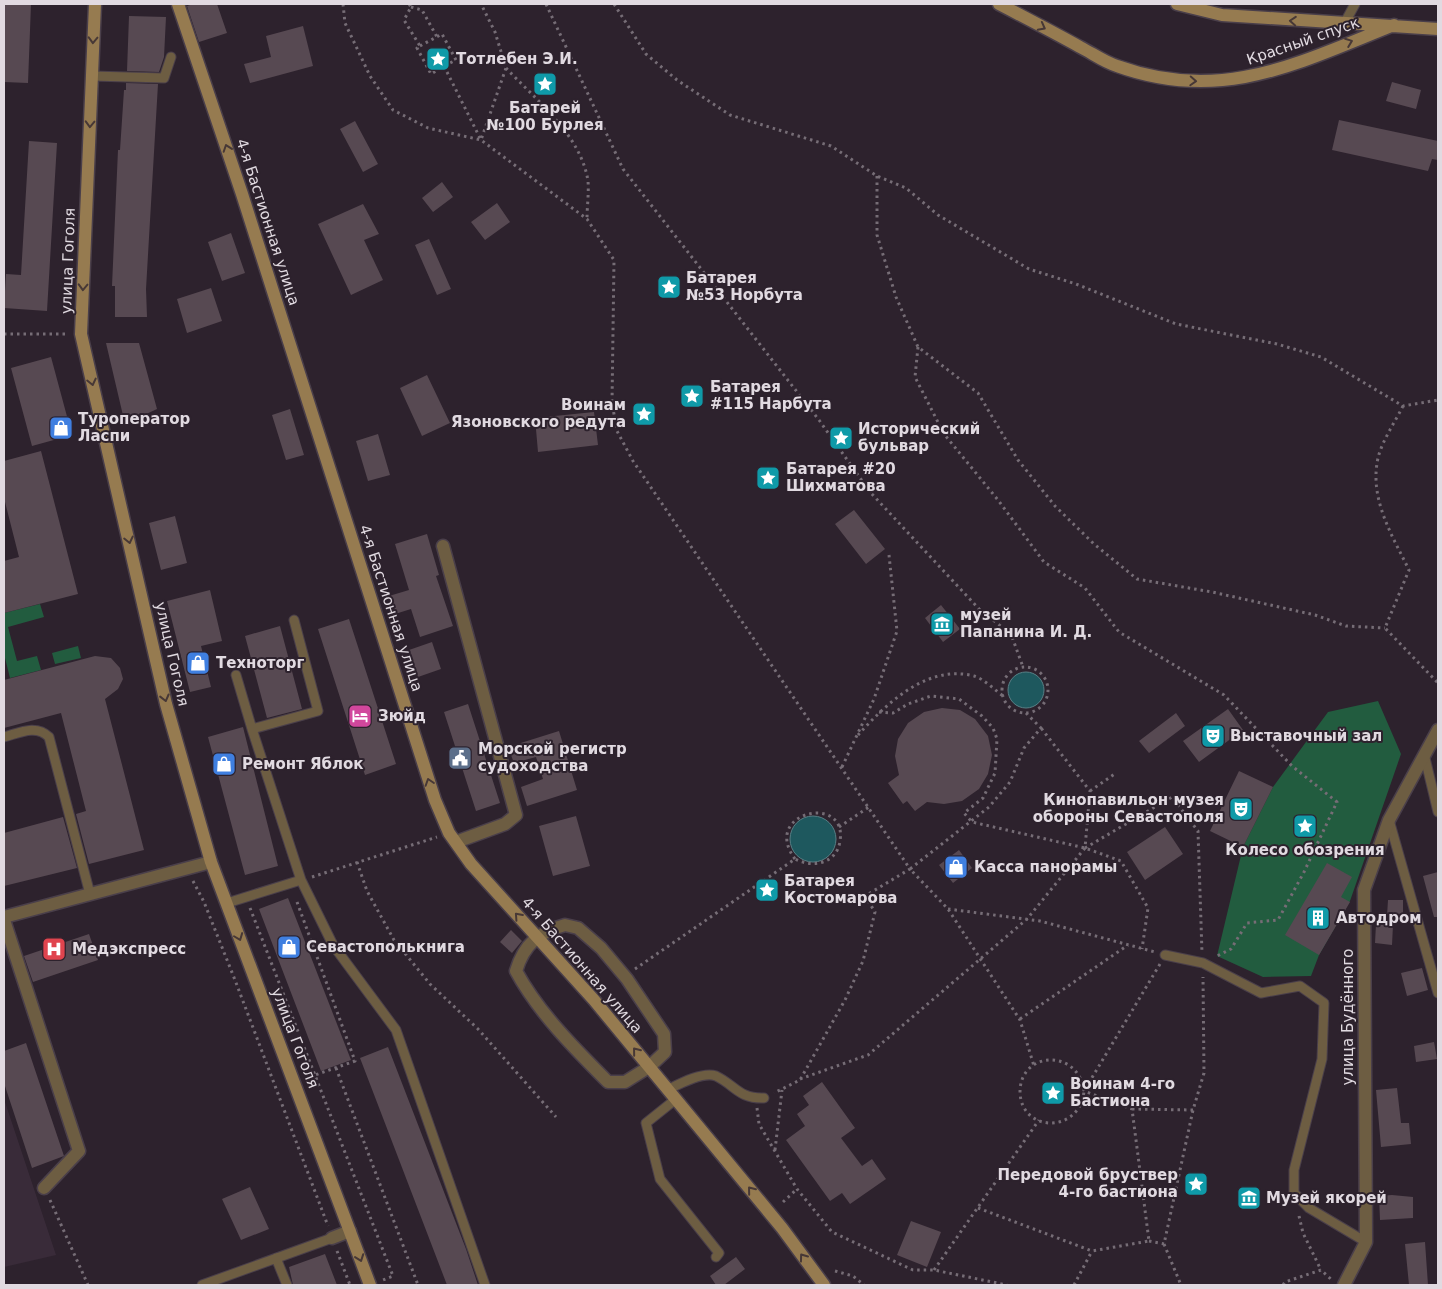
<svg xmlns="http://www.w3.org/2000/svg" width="1442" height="1289" font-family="'DejaVu Sans',sans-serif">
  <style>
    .built { fill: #392b39 }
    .green { fill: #225c3f }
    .water { fill: #1e585e; stroke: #587f85 }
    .building { fill: #574952 }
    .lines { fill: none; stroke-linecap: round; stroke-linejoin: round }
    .lane-casing { stroke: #4a3f4a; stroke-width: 11 }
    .street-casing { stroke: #4a3f4a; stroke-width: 15 }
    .secondary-casing { stroke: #4a3f4a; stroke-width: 15 }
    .path { stroke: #766d76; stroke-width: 3; stroke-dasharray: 2.5 4; stroke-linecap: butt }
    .lane { stroke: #6d5d42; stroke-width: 9 }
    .street { stroke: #6d5d42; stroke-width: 12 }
    .secondary { stroke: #967b50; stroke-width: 12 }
    .oneway { stroke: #473836 }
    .labels { text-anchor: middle; stroke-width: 4; stroke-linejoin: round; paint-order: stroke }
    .street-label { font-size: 15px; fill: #e1dae1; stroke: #2d222d }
    .poi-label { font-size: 15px; font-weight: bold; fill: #e1dae1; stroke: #2d222d; text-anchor: start }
  </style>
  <rect width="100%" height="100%" fill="#2d222d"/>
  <!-- built -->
  <path class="built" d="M4 1099 56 1255 4 1267Z"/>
  <!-- green -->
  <path class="green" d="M40 604 44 617 8 627 17 661 37 656 41 670 10 678 4 654V613Z
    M78 646 81 658 55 664 52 653Z
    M1378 701 1401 754 1350 901 1319 955 1311 976 1263 977 1217 956 1243 847 1273 787 1328 712Z"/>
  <!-- water -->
  <path class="water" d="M1008 690a18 18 0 1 1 36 0a18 18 0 1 1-36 0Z
    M790 839a23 23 0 1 1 46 0a23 23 0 1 1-46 0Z"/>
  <!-- building -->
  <path class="building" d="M4 4H31L28 83 4 82Z
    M193 4H217L227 33 199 42 187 6Z
    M129 16 166 17 164 57 159 72 127 71Z
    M303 26 313 66 250 83 244 64 271 57 266 36Z
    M1392 82 1421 90 1416 109 1386 101Z
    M126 83 158 84 146 289 147 317H115V286H112L118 150H120L124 90H126Z
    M1339 120 1438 141V160L1432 159 1428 171 1332 150Z
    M355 121 378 164 363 172 340 129Z
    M29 141 57 143 47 311 4 308 6 274 21 275Z
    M442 182 453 197 433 212 422 198Z
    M497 203 510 222 485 240 471 222Z
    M363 204 379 234 364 240 383 280 351 295 318 224Z
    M231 233 245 273 222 281 208 242Z
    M429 239 451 289 437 295 415 245Z
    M211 288 222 321 187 333 177 299Z
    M106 343H139L157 409 125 424Z
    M51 357 72 435 32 446 11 368Z
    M427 375 450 423 422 436 400 388Z
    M290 409 304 455 286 460 272 415Z
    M594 412 598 445 538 452 535 418Z
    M378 434 390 475 368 481 356 441Z
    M41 451 78 594 4 613V561L19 557 4 498V461Z
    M854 510 885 549 866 564 835 524Z
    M175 516 187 563 161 570 149 523Z
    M427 534 439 575 436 576 453 626 420 637 411 609 395 614 389 596 409 590 395 544Z
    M210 590 222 641 201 646 211 687 190 692 167 601Z
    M941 605 960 629 943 642 925 618Z
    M349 619 396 764 365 775 318 629Z
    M280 626 302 709 267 718 245 636Z
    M432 642 441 669 418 677 409 650Z
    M95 656 111 658 120 668 123 679 118 689 105 699 144 850 89 864 76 814 86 811 61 713 4 728V680Z
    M468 704 500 803 476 811 444 712Z
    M942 708 960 710 975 719 988 736 992 755 988 774 979 789 962 801 944 804 927 802 915 811 907 801 903 804 888 783 899 775 895 756 898 739 908 723 924 712Z
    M1228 709 1243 730 1199 762 1183 741Z
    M1176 713 1185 726 1149 753 1139 741Z
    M243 727 278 866 245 875 208 737Z
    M559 731 577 790 527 806 521 787 543 779 536 757 514 763 508 747Z
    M1239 771 1273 787 1243 847 1210 831Z
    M576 816 590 866 553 876 539 826Z
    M63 817 77 868 4 886V833Z
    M1165 827 1183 854 1145 880 1127 852Z
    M959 850 972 868 953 883 939 865Z
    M1327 863 1352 877 1341 897 1350 902 1319 955 1285 935Z
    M1438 872V917H1434L1423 876Z
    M288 898 351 1060 321 1071 259 909Z
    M1388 900H1403V916H1387Z
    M1376 924 1393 925 1392 945 1375 943Z
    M511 930 522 941 512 953 500 942Z
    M89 934 98 960 33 982 24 956Z
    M1422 968 1428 990 1407 996 1401 973Z
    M1434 1042 1437 1059 1416 1062 1414 1046Z
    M26 1043 64 1156 32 1168 4 1083V1051Z
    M388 1047 466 1249 478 1285H447L360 1058Z
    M822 1082 855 1128 841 1138 862 1166 872 1159 886 1179 850 1204 842 1193 830 1201 786 1140 805 1126 797 1114 809 1105 803 1096Z
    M1397 1088 1401 1123H1409L1411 1144 1381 1147 1376 1090Z
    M250 1187 269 1229 241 1240 222 1199Z
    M1392 1195 1413 1197V1218L1380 1220 1379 1196Z
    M911 1221 941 1232 927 1267 897 1255Z
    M1425 1242 1428 1285H1409L1405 1244Z
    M325 1254 337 1285H293L289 1267Z
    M736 1257 745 1269 724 1285H716L710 1276Z"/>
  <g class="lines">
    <!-- lane casing -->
    <g class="lane-casing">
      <path id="lane" d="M1344 24 1355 4
        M92 76 164 78 171 57
        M294 620 318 711 252 729 301 880 333 945 396 1030 485 1285
        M236 675 252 729
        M4 737C19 733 36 724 49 737L90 894
        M1425 758 1438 812
        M1389 820 1438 993
        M227 903 301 880
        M1165 955 1203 963 1261 993 1300 986 1324 1003 1322 1059 1294 1170V1193L1309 1208 1366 1242
        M667 1090C679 1084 703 1071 716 1076 735 1085 739 1099 764 1098
        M676 1099 646 1123 660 1179 719 1253 716 1257
        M276 1258 287 1285
        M202 1285 332 1238"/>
    </g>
    <!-- street casing -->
    <g class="street-casing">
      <path id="street" d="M443 546 516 815 505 824 456 842
        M4 917 211 862
        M4 920 79 1151 44 1188
        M565 925 578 928 601 948 627 979 664 1034 665 1052 649 1067 625 1082H608C575 1049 538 1012 516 971 524 944 539 932 565 925Z
        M332 1238 350 1231
        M1344 1285 1366 1242 1364 890 1389 820 1438 730"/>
    </g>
    <!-- secondary casing -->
    <g class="secondary-casing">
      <path id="secondary" d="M95 4 81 334 166 704 211 862 370 1285
        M178 4 242 194 435 800 449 833 471 864 594 1000 782 1228 824 1285
        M999 4C1026 18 1053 32 1080 47 1092 53 1104 62 1117 66 1222 104 1298 63 1394 25
        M1177 4 1222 15 1438 29"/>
    </g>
    <!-- path -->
    <path class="path" d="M343 4 345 23 370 76 393 110 428 128 481 140 506 68 495 32 481 4
      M409 4 411 7 404 20 420 46 417 48 431 74 444 66 481 140 587 219 614 260 612 403 617 431 633 461 910 869 865 896 875 912 863 961 845 1000 800 1080 774 1093
      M546 4 623 169 819 420 870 492 980 610 1011 634 1023 667
      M614 4 646 54 677 80 730 115 831 146 877 176 906 188 938 215 1029 269 1076 284 1176 324 1277 344 1321 357 1403 406 1438 400
      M411 7 422 10 437 37
      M420 46 442 34 456 60 444 66
      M506 68C536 100 581 135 588 181 589 193 587 207 587 219
      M877 176V235L896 297 918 347 978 393 1018 460 1055 506 1094 544 1137 579 1212 592 1315 615 1346 626 1385 628
      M4 334H68
      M918 347 915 377 944 434 998 500 1044 562 1085 588 1119 632 1224 695 1292 766 1337 802 1304 872 1278 920 1247 923 1231 949 1217 956
      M1403 406C1395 422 1382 441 1378 458 1369 499 1392 535 1409 570L1385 628 1438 683
      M1002 690a23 23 0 1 1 46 0a23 23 0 1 1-46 0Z
      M879 712 893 713 908 704 931 696 959 699 982 716 993 728 997 739 995 773 983 798 964 813 972 822 1085 848 1121 861 1148 908 1142 949
      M1026 713 1041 728 1024 748 1010 782 989 807 910 869 948 909 1020 1020 1034 1066
      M858 735C887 703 927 664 974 676 984 679 995 690 1003 696
      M842 767 874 699 897 631 889 555
      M1090 791 1116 773
      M839 827 869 807
      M1085 848 1172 797 1198 831 1202 953
      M357 862 367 891 394 940 430 984 478 1029 556 1117
      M312 877 437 837
      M193 881 204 902 235 980 328 1226
      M297 902 355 1061 315 1075
      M250 908 393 1276 383 1280
      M948 909 1040 921 1155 952
      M635 969 795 859C812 868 837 864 840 841 848 793 760 812 795 859
      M1020 1019 1128 945
      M336 1068 418 1285
      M800 1079 868 1055 1027 919 1085 848 1090 791 1041 728
      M1084 1091C1078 1048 1020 1051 1020 1092 1021 1133 1080 1134 1084 1091L1160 964
      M757 1108 759 1124 797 1189 832 1232 913 1270H934L1007 1285
      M1132 1109 1193 1110
      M775 1150 782 1090
      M50 1200 88 1285
      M783 1202 797 1189
      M978 1208 1092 1251 1149 1241 1132 1109 1084 1091
      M1299 1216 1303 1233 1321 1270
      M1149 1241 1164 1244 1193 1110 1204 1073 1203 977
      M1164 1244 1181 1285
      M337 1251 350 1285
      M934 1270 1039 1120
      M835 1271 853 1276 864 1285
      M1074 1285 1092 1251
      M1283 1285 1285 1282 1321 1270 1333 1281"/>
    <!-- lane -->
    <use href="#lane" class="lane"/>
    <!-- street -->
    <use href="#street" class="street"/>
    <!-- secondary -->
    <use href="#secondary" class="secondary"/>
  </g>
  <!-- one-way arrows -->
  <defs><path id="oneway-chevron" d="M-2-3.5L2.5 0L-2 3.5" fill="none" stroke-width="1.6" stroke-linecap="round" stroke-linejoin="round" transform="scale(1.25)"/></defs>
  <g class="oneway">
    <use href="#oneway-chevron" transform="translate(1293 21) rotate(-176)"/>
    <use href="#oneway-chevron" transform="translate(1042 27) rotate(28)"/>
    <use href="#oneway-chevron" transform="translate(93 40) rotate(92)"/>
    <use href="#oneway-chevron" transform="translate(1349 42) rotate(-21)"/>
    <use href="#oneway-chevron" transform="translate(1193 81) rotate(3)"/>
    <use href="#oneway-chevron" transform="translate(90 124) rotate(92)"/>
    <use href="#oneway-chevron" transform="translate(227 148) rotate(-109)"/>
    <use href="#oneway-chevron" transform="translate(83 287) rotate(92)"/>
    <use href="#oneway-chevron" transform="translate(92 382) rotate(77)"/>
    <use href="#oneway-chevron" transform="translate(129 540) rotate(77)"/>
    <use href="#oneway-chevron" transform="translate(165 698) rotate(76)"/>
    <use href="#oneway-chevron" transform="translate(429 782) rotate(-108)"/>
    <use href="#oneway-chevron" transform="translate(518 916) rotate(-132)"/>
    <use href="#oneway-chevron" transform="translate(239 937) rotate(69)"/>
    <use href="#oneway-chevron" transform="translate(636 1051) rotate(-129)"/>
    <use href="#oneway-chevron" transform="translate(751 1190) rotate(-129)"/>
    <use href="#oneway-chevron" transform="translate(803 1257) rotate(-126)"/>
    <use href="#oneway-chevron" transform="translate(360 1258) rotate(70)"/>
  </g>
  <!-- icons -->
  <defs>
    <g id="sight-square" transform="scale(1.25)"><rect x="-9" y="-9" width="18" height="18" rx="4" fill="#0f9aa8" stroke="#2d222d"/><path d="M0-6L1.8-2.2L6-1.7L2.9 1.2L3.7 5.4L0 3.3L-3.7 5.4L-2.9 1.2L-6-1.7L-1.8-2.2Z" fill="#fff"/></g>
    <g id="shop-square" transform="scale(1.25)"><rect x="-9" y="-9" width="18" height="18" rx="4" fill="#3f7fe0" stroke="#2d222d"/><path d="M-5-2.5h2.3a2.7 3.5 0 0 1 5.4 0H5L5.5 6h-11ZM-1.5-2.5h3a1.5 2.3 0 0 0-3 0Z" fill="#fff"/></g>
    <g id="museum-square" transform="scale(1.25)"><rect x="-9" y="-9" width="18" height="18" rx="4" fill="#0f9aa8" stroke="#2d222d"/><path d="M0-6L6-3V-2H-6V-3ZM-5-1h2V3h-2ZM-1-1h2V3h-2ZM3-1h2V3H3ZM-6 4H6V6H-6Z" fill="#fff"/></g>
    <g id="hotel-square" transform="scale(1.25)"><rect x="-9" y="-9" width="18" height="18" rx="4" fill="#d1479c" stroke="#2d222d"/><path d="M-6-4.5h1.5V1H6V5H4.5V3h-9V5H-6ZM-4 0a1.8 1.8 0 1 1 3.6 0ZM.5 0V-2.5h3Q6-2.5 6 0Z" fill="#fff"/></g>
    <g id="theatre-square" transform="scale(1.25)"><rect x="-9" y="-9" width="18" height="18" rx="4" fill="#0f9aa8" stroke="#2d222d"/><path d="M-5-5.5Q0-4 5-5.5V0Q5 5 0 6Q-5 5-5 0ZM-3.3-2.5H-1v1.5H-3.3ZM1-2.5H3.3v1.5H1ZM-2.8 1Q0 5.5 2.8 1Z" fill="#fff"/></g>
    <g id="civic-square" transform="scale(1.25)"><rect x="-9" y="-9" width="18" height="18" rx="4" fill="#5c6f8a" stroke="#2d222d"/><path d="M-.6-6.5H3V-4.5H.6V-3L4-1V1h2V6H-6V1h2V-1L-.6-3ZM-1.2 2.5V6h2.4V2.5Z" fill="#fff"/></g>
    <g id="building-square" transform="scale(1.25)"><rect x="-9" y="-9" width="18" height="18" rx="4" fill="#0f9aa8" stroke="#2d222d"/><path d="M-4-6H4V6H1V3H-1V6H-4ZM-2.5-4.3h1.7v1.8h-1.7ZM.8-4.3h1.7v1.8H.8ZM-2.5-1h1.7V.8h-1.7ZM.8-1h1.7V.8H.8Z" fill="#fff"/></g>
    <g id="hospital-square" transform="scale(1.25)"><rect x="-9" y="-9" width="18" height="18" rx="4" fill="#e0444e" stroke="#2d222d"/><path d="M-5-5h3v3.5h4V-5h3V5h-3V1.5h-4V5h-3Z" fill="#fff"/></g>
  </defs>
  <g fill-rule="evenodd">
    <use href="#sight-square" x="438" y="59"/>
    <use href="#sight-square" x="545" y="84"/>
    <use href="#sight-square" x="669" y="287"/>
    <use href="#sight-square" x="692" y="396"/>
    <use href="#sight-square" x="644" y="414"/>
    <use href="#shop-square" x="61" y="428"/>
    <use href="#sight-square" x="841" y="438"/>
    <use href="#sight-square" x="768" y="478"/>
    <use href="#museum-square" x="942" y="624"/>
    <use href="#shop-square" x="198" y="663"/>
    <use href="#hotel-square" x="360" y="716"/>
    <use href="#theatre-square" x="1213" y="736"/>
    <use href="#civic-square" x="460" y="758"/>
    <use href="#shop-square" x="224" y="764"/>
    <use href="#theatre-square" x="1241" y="809"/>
    <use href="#sight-square" x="1305" y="826"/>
    <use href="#shop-square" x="956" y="867"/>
    <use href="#sight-square" x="767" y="890"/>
    <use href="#building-square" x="1318" y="918"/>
    <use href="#shop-square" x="289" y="947"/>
    <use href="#hospital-square" x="54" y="949"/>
    <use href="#sight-square" x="1053" y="1093"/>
    <use href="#sight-square" x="1196" y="1184"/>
    <use href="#museum-square" x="1249" y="1198"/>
  </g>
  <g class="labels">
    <!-- street labels -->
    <g class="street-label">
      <text transform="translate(1303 41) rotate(-19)" y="5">Красный спуск</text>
      <text transform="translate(268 222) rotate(72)" y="5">4-я Бастионная улица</text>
      <text transform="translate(68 261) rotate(-88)" y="5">улица Гоголя</text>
      <text transform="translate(391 608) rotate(72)" y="5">4-я Бастионная улица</text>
      <text transform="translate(172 654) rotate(77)" y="5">улица Гоголя</text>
      <text transform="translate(582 965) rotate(49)" y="5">4-я Бастионная улица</text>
      <text transform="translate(1348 1017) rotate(-90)" y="5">улица Будённого</text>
      <text transform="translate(295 1038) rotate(69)" y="5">улица Гоголя</text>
    </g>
    <!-- poi labels -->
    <g class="poi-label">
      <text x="456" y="64">Тотлебен Э.И.</text>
      <text x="545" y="113" text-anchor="middle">Батарей<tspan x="545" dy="17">№100 Бурлея</tspan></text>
      <text x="686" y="283">Батарея<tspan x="686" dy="17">№53 Норбута</tspan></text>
      <text x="710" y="392">Батарея<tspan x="710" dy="17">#115 Нарбута</tspan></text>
      <text x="626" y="410" text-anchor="end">Воинам<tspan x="626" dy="17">Язоновского редута</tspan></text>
      <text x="78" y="424">Туроператор<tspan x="78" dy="17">Ласпи</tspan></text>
      <text x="858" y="434">Исторический<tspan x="858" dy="17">бульвар</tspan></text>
      <text x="786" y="474">Батарея #20<tspan x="786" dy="17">Шихматова</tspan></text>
      <text x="960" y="620">музей<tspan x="960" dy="17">Папанина И. Д.</tspan></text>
      <text x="216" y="668">Техноторг</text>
      <text x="378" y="721">Зюйд</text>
      <text x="1230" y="741">Выставочный зал</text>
      <text x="478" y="754">Морской регистр<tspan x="478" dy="17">судоходства</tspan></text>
      <text x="242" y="769">Ремонт Яблок</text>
      <text x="1224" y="805" text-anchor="end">Кинопавильон музея<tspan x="1224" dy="17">обороны Севастополя</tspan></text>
      <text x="1305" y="855" text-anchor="middle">Колесо обозрения</text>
      <text x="974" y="872">Касса панорамы</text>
      <text x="784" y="886">Батарея<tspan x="784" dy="17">Костомарова</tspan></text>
      <text x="1336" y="923">Автодром</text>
      <text x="306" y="952">Севастополькнига</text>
      <text x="72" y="954">Медэкспресс</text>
      <text x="1070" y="1089">Воинам 4-го<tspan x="1070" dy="17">Бастиона</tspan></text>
      <text x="1178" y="1180" text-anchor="end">Передовой бруствер<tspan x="1178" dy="17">4-го бастиона</tspan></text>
      <text x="1266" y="1203">Музей якорей</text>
    </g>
  </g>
  <!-- border -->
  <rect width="1442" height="1289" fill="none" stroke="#e1dae1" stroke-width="10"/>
</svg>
